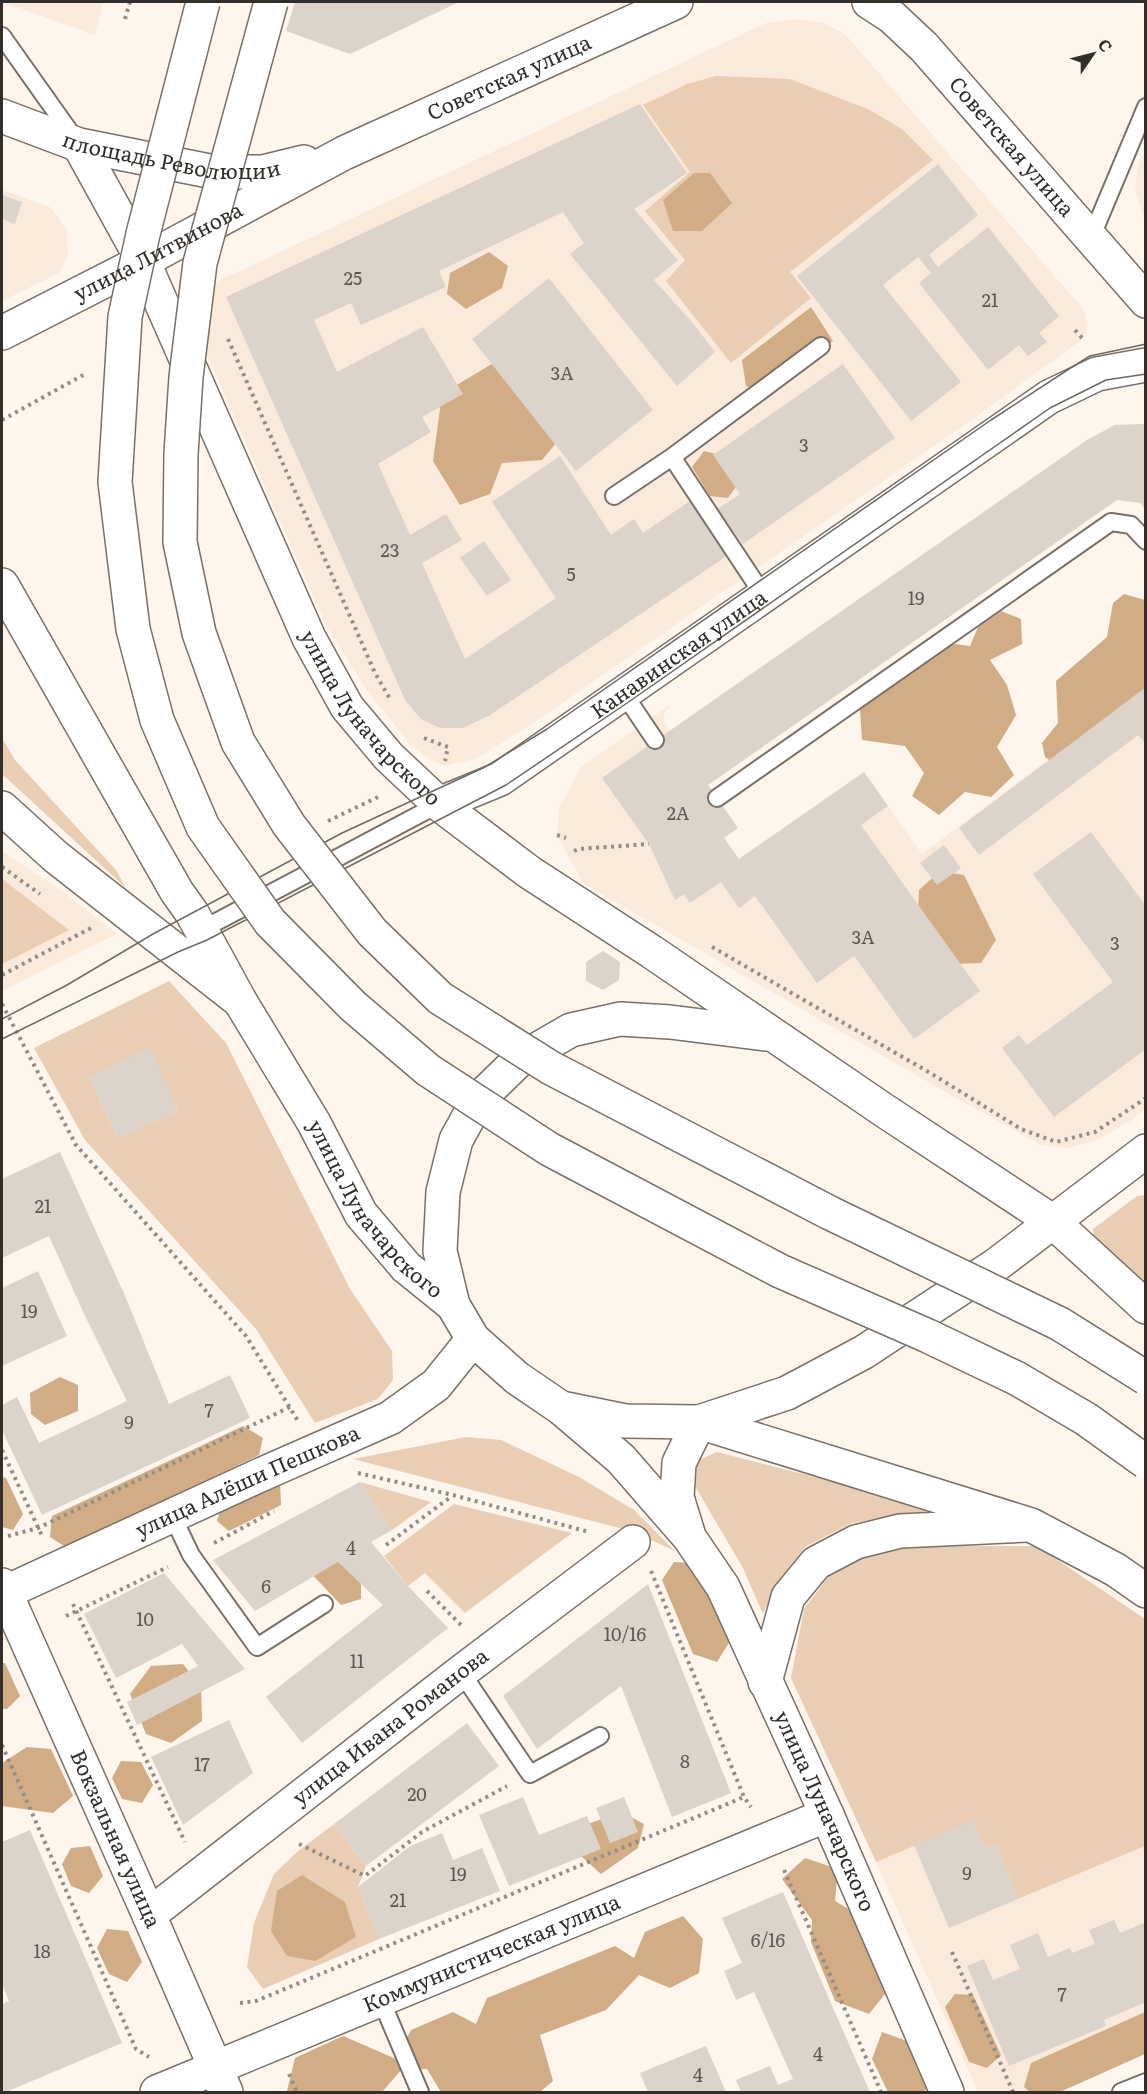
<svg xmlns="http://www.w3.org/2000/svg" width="1147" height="2094" font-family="Literata,serif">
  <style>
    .built { fill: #f9eadb }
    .green { fill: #e9ceb4; fill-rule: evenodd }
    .forest { fill: #d1ac84 }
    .building { fill: #dcd3ca }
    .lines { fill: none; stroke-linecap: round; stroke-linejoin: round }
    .lane-casing { stroke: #797169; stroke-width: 20 }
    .street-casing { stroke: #797169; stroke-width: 36 }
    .secondary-casing { stroke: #797169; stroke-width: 36 }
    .path { stroke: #938d87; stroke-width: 4; stroke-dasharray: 3 4.5; stroke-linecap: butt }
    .lane { stroke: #fff; stroke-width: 16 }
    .street { stroke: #fff; stroke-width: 33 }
    .secondary { stroke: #fff; stroke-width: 33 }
    .tram { stroke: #6e6963; stroke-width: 1.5 }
    .secondary-bridge-casing { stroke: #797169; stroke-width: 36; stroke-linecap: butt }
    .secondary-bridge { stroke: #fff; stroke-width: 33 }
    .labels { text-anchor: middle; stroke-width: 4.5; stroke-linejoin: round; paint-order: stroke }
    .number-label { font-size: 18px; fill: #5c5853 }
    .street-label { font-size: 21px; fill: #322f2b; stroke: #fef5ec }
  </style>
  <rect width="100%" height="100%" fill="#fef5ec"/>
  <!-- built -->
  <path class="built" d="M2 2H103L95 35Z
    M798 19 824 23 845 34 1084 310 1088 325 1083 339 963 426 526 728 475 759 445 766 430 760 410 744 368 692 327 627 204 348 203 296 221 280 766 23Z
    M1145 150V222L1135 189 1138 165Z
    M2 190 50 207 67 230 68 255 59 273 2 301Z
    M1145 687V1109L1130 1121 1097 1140 1067 1148 1041 1145 949 1094 583 883 557 835 559 808 581 767 671 704 664 714V722L738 828 724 838 739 859 864 772 922 854Z
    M2 851 66 894 117 934 2 991Z
    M973 1820 996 1844 1019 1899 1145 1846V2047L1040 2092H978L876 1862Z"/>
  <!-- green -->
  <path class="green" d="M716 76 790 79 868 109 902 129 933 160 790 272 811 298 731 363 666 281 685 260 645 211 690 172 643 105 687 84Z
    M2 738 15 760 116 870 126 888 2 774Z
    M2 879 69 930 2 964Z
    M169 981 226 1043 350 1289 392 1351 393 1380 378 1399 315 1423 256 1329 85 1140 34 1048ZM149 1049 178 1110 118 1138 89 1077Z
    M1145 1195V1287L1094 1246 1093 1229 1137 1196Z
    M466 1437 501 1440 579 1477 634 1510 675 1551 631 1531 353 1459Z
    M717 1452 943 1510 893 1515 850 1524 805 1547 776 1584 763 1614 743 1568 696 1488 694 1470 701 1459Z
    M360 1482 431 1502 392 1530Z
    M454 1504 572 1533 465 1613 425 1573 408 1586 384 1556Z
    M914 1546H1037L1145 1619V1846L1018 1899 996 1844 985 1848 973 1821 876 1862 791 1678 804 1609 829 1576 862 1555Z
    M334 1824 366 1866 358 1887 379 1939 263 1989 247 1967 254 1923 274 1874 297 1852Z"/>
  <!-- forest -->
  <path class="forest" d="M694 173H710L732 203 702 231H673L663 200Z
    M489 252 508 266 502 288 466 309 447 294 450 273Z
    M811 307 833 341 763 394 746 386 742 360Z
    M530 341 584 409 542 460 502 463 490 494 460 505 433 461 442 394Z
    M704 451 724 456 740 481 728 498 710 496 692 467Z
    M1124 594 1145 600V712L1058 766 1045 757 1042 743 1058 723 1056 681 1107 637 1113 603Z
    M1001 611 1021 619 1022 644 990 660 1007 685 1016 715 997 747 1014 775 991 797 965 792 939 815 912 796 924 773 905 746 862 740 860 709 947 643 970 646 978 627Z
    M940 871 964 875 996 940 981 963 954 964 918 914 919 890Z
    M60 1377 78 1385V1411L45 1425 31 1414 30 1393Z
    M243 1426 263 1438 259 1455 67 1548 50 1537 52 1516Z
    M2 1477 6 1478 23 1514 13 1530 2 1527Z
    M280 1483 281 1505 229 1531 217 1521 222 1503Z
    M330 1543 361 1574V1599L341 1605 308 1570Z
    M674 1562 691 1563 730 1641 717 1662 693 1654 662 1580Z
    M2 1663H5L20 1696 7 1709H2Z
    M183 1664 201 1687 202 1721 171 1743 146 1734 130 1694 151 1666Z
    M27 1747 51 1749 73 1796 53 1813 2 1806V1763Z
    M121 1761 141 1762 153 1785 142 1803 122 1799 112 1778Z
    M622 1812 644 1824 638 1848 601 1874 571 1847 582 1826Z
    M90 1846 103 1876 89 1893 71 1886 62 1864 71 1848Z
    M805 1858 838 1869 835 1901 858 1915 893 1984 869 2014 835 2001 811 1942 812 1920 782 1879Z
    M302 1875 345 1902 356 1937 315 1961 287 1956 271 1931 277 1891Z
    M683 1916 703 1939 699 1973 670 1988 639 1975 606 2010 540 2035 553 2081 540 2092H441L427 2069 401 2070 383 2091 378 2092H289L287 2091 295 2058 343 2036 396 2059 411 2030 453 2012 476 2024 487 1998 615 1946 634 1958 645 1932Z
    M107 1929 128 1931 142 1962 127 1982 109 1974 97 1948Z
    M955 1994 973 1995 1001 2055 987 2068 969 2062 945 2007Z
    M1145 2012V2054L1060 2092H1030L1024 2087 1031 2063Z
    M882 2032 910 2042 929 2086 924 2092H888L872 2059Z"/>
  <!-- building -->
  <path class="building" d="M295 2H459L350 54 286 31Z
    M640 104 687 173 634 209 678 260 654 280 691 321 715 352 677 386 570 254 584 243 563 212 439 271 446 287 361 325 351 303 314 320 337 372 423 327 463 394 422 417 431 432 378 464 410 535 446 514 462 540 422 563 465 659 556 598 492 502 560 456 611 535 634 519 643 533 690 501 727 556 490 715 463 728H440L421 719 405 700 226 297Z
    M938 164 978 215 929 255 938 267 988 227 1059 316 1039 333 1047 342 1028 356 1019 345 988 370 919 283 931 273 918 257 883 285 961 382 911 421 797 276Z
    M2 195 22 202 15 224 2 219Z
    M549 278 653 410 576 471 472 339Z
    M843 364 895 438 743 544 718 509 740 494 713 455Z
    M1143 424 1146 425V510L1140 503 1117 500 708 785 738 828 724 838 739 859 864 772 888 806 861 825 980 991 914 1039 854 956 817 983 755 896 739 908 721 882 690 903 684 894 675 900 649 844 602 778 1087 440 1115 425Z
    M484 541 511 580 487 596 460 558Z
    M1146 687V744L1138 735 979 855 959 828Z
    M1091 832 1146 906V1049L1054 1117 1002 1048 1019 1035 1027 1045 1113 982 1033 874Z
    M944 845 961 868 937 885 920 863Z
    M603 951 620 962 619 980 603 990 586 981V962Z
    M150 1048 178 1110 118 1138 89 1077Z
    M60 1152 126 1298 169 1404 230 1375 250 1418 42 1515 2 1430V1405L17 1397 39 1443 127 1401 85 1316 49 1236 2 1258V1179Z
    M38 1271 67 1336 2 1366V1288Z
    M360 1482 392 1530 371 1542 408 1586 448 1628 302 1743 266 1697 383 1605 338 1562 255 1611 213 1560Z
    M164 1573 245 1669 137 1725 127 1702 198 1666 182 1644 116 1678 84 1614Z
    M648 1584 731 1793 672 1817 621 1686 537 1749 503 1696Z
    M229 1720 253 1773 183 1825 151 1757Z
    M467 1723 499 1766 366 1866 334 1824Z
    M523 1797 539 1835 587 1816 601 1849 509 1886 479 1815Z
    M624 1797 638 1832 610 1843 596 1808Z
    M973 1820 985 1848 996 1844 1018 1899 949 1928 914 1845Z
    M30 1830 122 2043 6 2092H2V2004L9 2001 2 1984V1842Z
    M442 1833 453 1860 482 1848 500 1891 379 1939 358 1887 410 1846Z
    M783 1892 833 2008 870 2092H741L736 2080 770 2066 778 2085 793 2079 754 1992 736 2000 724 1971 742 1963 722 1918Z
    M1114 1920 1120 1933 1146 1922V2002L1104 2020 1106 2026 1009 2066 967 1966 984 1959 993 1980 1020 1969 1010 1945 1038 1933 1048 1957 1070 1948 1072 1953 1095 1944 1089 1930Z
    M706 2046 726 2092H648L640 2073Z"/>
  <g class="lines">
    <!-- lane casing -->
    <g class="lane-casing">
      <path id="lane" d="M2 36 75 139
        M1091 238 1146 107
        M672 457 821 346
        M614 496 672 457 764 596
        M624 694 655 740
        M717 798 1111 522 1131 525 1146 541
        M201 930 439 804
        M172 1515 191 1555 257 1647 324 1604
        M461 1672 530 1774 600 1736
        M381 2000 420 2092
        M1121 2092 1146 2082"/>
    </g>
    <!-- street casing -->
    <g class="street-casing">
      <g id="street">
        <path d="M2 585 177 892 192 913 240 1001"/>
        <path id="s1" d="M439 804 500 779 1049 397 1097 374 1146 365"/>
        <path id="s2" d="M561 1408 621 1459 689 1537 723 1587 827 1815 947 2092"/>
        <path d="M688 1533 677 1497 679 1463 699 1422"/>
        <path id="s3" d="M2 1585 149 1915 226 2092"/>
        <path id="s4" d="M2 1594 258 1476 390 1418 436 1385 473 1339"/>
        <path d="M765 1682 788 1597 816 1563 856 1542 900 1531 1027 1525"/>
        <path id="s5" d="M149 1915 461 1672 633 1542"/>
        <path id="s6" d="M157 2092 827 1815"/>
      </g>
    </g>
    <!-- secondary casing -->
    <g class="secondary-casing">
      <g id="secondary">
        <path id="s7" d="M869 2 892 17 924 47 1146 301"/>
        <path id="s8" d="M2 116 79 145 214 172H263L304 162"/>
        <path id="s9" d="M79 145 143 261 309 638 347 707 389 757 439 804 529 872 652 952 885 1111 1052 1221 1146 1307"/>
        <path id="s10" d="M2 333 143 261 344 153 676 2"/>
        <path id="s11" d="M2 808 56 857 240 1001 314 1123 361 1214 406 1267 453 1305"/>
        <path d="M765 1034 670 1022 620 1019 571 1030 519 1060 478 1100 456 1140 443 1192 440 1251 453 1305 473 1339 517 1378 561 1408 625 1421 699 1422 1031 1525 1116 1570 1146 1591"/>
        <path d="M699 1422 787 1393 864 1352 996 1265 1146 1151"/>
      </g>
    </g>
    <!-- path -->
    <path class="path" d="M125 19 130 2
      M1075 330 1083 339
      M228 339 375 673 390 699
      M2 420 85 374
      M424 738 448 747 445 761
      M328 821 378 797
      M557 835 566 838
      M574 851 579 849 649 844
      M2 867 40 894
      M712 947 932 1074 1021 1129 1056 1142 1095 1132 1146 1098
      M2 975 91 928
      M2 1004 76 1145 246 1336 298 1421
      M2 1450 42 1536
      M358 1473 453 1495 589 1532
      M8 1536 38 1528 290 1407
      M214 1543 274 1511
      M386 1545 452 1496
      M651 1571 744 1797 751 1807
      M427 1591 462 1626
      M73 1604 185 1842
      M66 1616 168 1567
      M2 1745 136 2049 149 2057
      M299 1844 365 1876 422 1832 507 1786
      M784 1870 881 2092
      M952 1952 1013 2092
      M240 2003 256 2001 744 1797
      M289 2074 297 2092"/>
    <!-- lane -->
    <use href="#lane" class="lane"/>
    <!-- street -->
    <use href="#street" class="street"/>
    <!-- secondary -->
    <use href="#secondary" class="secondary"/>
    <!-- tram -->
    <path class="tram" d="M2 1019 67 985 153 934 342 833 485 767 547 729 991 420 1069 369 1090 356 1146 344
      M2 1039 178 952 207 940 506 785 630 701 1050 408 1106 380 1146 374"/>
    <!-- secondary-bridge casing -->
    <g class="secondary-bridge-casing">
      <path id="secondary-bridge" d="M203 2 143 234 125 317 115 482 133 629 157 720 203 827 270 922 353 1006 428 1070 549 1149 780 1271 928 1336 1016 1378 1086 1419 1146 1462
        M271 2 200 263 186 377 181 454 180 542 199 633 238 742 289 825 372 932 440 998 551 1068 830 1213 1060 1324 1146 1378"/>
    </g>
    <!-- secondary-bridge -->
    <use href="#secondary-bridge" class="secondary-bridge"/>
  </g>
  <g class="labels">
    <!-- number labels -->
    <g class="number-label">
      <text x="353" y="285">25</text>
      <text x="990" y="307">21</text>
      <text x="562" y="380">3А</text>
      <text x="804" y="452">3</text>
      <text x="390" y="557">23</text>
      <text x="571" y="581">5</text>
      <text x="916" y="605">19</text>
      <text x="678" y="820">2А</text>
      <text x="863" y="944">3А</text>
      <text x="1115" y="950">3</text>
      <text x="43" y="1213">21</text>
      <text x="29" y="1318">19</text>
      <text x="209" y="1417">7</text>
      <text x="129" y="1429">9</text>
      <text x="351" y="1555">4</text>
      <text x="266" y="1593">6</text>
      <text x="145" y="1626">10</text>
      <text x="625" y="1641">10/16</text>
      <text x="357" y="1668">11</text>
      <text x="685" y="1768">8</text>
      <text x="202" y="1771">17</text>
      <text x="417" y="1801">20</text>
      <text x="967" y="1880">9</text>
      <text x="458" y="1881">19</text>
      <text x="398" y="1907">21</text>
      <text x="768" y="1947">6/16</text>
      <text x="42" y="1958">18</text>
      <text x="1062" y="2001">7</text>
      <text x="818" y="2061">4</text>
      <text x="698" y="2082">4</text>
    </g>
    <!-- street labels -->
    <g class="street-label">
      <text dy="7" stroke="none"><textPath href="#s10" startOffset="568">Советская улица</textPath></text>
      <text dy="7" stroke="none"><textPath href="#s7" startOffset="204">Советская улица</textPath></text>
      <text dy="7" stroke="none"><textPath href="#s8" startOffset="176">площадь Революции</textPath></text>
      <text dy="7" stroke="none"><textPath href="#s10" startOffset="176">улица Литвинова</textPath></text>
      <text dy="7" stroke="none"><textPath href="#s1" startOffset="284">Канавинская улица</textPath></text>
      <text dy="7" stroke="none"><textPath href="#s9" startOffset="646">улица Луначарского</textPath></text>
      <text dy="7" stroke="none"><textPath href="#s11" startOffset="556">улица Луначарского</textPath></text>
      <text dy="7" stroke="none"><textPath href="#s4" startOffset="270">улица Алёши Пешкова</textPath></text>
      <text dy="7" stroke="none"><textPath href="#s5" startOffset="306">улица Ивана Романова</textPath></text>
      <text dy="7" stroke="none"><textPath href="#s2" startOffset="489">улица Луначарского</textPath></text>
      <text dy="7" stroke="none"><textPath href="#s3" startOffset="278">Вокзальная улица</textPath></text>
      <text dy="7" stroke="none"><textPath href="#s6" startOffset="362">Коммунистическая улица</textPath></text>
    </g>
  </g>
  <!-- border -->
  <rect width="1147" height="2094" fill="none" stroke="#322f2b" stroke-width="6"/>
  <!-- north arrow -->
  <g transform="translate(1093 54) rotate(55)" stroke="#fef5ec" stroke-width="4.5" paint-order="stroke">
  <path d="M0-4.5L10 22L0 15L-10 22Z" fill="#322f2b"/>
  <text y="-9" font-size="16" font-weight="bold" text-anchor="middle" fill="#322f2b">С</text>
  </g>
</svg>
